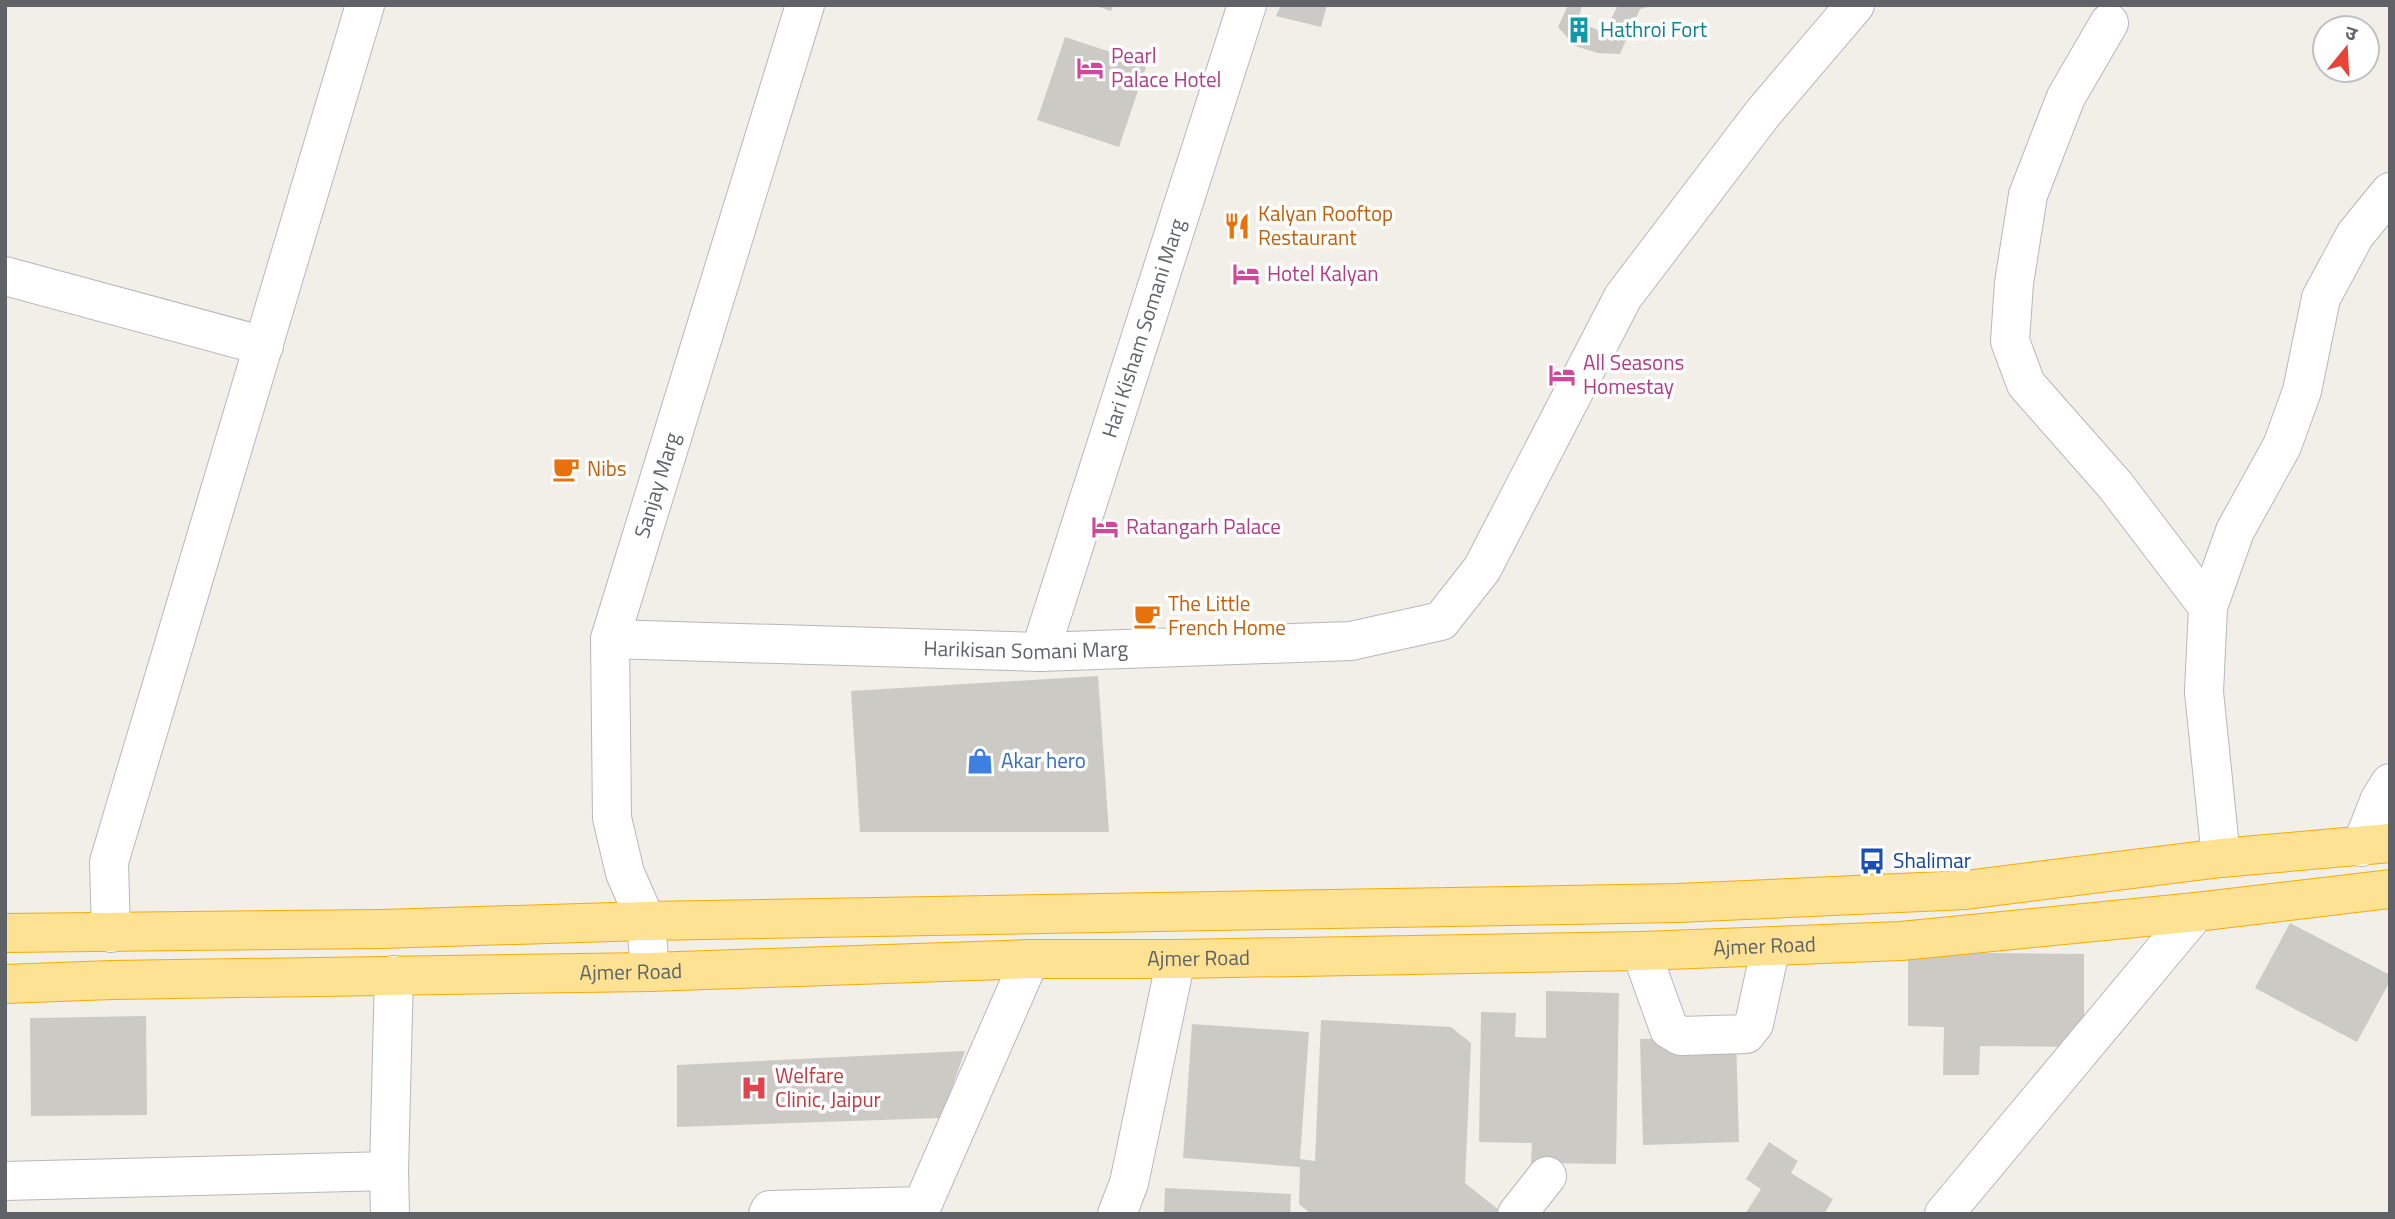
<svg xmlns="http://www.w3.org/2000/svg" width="2395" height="1219" font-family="'Titillium Web','Noto Sans Devanagari',sans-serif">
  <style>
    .building { fill: #cccac5 }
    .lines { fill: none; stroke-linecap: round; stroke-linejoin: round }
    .minor-casing { stroke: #b5b8bc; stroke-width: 40 }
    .highway-casing { stroke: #f9ab00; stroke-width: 40 }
    .minor { stroke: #fff; stroke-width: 38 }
    .highway { stroke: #fde293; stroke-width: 38 }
    .labels { text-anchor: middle; stroke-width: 7; stroke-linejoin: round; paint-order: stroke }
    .culture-label { font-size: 21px; fill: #0d838f; stroke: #fff; text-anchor: start }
    .hotel-label { font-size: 21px; fill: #b23c85; stroke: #fff; text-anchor: start }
    .food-label { font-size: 21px; fill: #c56008; stroke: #fff; text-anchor: start }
    .street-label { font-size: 21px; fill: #5f6368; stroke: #fff }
    .shop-label { font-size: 21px; fill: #366cbe; stroke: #fff; text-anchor: start }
    .transit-label { font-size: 21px; fill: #164399; stroke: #fff; text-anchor: start }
    .health-label { font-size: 21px; fill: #be3a42; stroke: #fff; text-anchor: start }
  </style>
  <rect width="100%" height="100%" fill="#f1efe8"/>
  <!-- building -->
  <path class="building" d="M1094 5H1113L1111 11Z
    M1281 5H1327L1321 27 1276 16Z
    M1568 5H1582L1578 21 1604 33 1618 5 1652 6 1640 9 1620 54 1598 53 1575 46 1558 27Z
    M1065 37 1147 64 1119 147 1037 120Z
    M1098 676 1109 832H860L851 691Z
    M2290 923 2390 975V981L2357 1042 2255 988Z
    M1908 952 2084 954V1047L1980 1046 1979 1075H1943L1944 1027 1908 1026Z
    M1546 991 1619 993 1616 1164 1531 1163 1532 1143 1479 1142 1481 1012 1516 1013 1515 1037 1546 1038Z
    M146 1016 147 1115 31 1116 30 1018Z
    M1321 1020 1451 1027 1471 1043 1465 1183 1504 1214H1311L1299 1204 1300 1167 1183 1158 1192 1024 1309 1032 1300 1159 1315 1161Z
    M1736 1037 1739 1142 1643 1145 1640 1039Z
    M965 1051 941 1118 677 1127V1065Z
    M1769 1142 1798 1161 1791 1173 1833 1199 1824 1214H1745L1761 1189 1746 1179Z
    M1165 1188 1291 1194 1290 1214H1164Z"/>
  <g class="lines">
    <!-- minor casing -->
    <g class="minor-casing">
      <g id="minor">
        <path d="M2109 23 2066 97 2028 195 2014 283 2010 341 2026 384 2115 485 2208 607"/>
        <path d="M5 276 264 346"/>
        <path id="s1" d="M610 639 1040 652 1351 641 1441 621 1482 569 1623 297 1763 113 1855 5"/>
        <path id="s2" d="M1040 652 1247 5"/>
        <path d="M2361 847 2380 799 2390 783"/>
        <path d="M2221 858 2204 692 2208 607 2235 531 2282 446 2302 391 2321 298 2355 235 2390 192"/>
        <path d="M111 933 109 862 365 5"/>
        <path d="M1641 951 1669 1029 1681 1036 1746 1034 1754 1024 1771 946"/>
        <path id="s3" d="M650 972 646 921 625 873 612 818 610 639 805 5"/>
        <path d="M5 1181 389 1171"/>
        <path d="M390 1214 389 1171 394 975"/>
        <path d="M768 1214 770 1210 922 1206 1030 959"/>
        <path d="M1117 1214 1129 1183 1176 959"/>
        <path d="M1517 1214 1547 1176"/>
        <path d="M1944 1214 2196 912"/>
      </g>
    </g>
    <!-- highway casing -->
    <g class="highway-casing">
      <g id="highway">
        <path d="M5 933 381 929 646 921 1678 903 1966 890 2221 858 2390 843"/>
        <path id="s4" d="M5 984 112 980 650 972 1030 959H1176L1641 951 1901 941 2196 912 2390 889"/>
      </g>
    </g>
    <!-- minor -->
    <use href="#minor" class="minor"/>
    <!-- highway -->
    <use href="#highway" class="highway"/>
  </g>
  <!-- icons -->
  <defs>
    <g id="building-bare" transform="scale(2.1)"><path d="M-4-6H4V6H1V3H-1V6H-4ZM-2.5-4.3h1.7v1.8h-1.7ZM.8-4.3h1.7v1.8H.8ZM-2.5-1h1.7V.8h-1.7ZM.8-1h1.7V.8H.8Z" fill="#0f9aa8" stroke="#fff" stroke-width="2.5" paint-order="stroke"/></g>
    <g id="hotel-bare" transform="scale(2.1)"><path d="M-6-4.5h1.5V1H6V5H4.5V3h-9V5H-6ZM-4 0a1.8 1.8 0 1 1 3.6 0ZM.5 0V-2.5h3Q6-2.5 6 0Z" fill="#d1479c" stroke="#fff" stroke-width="2.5" paint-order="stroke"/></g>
    <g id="restaurant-bare" transform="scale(2.1)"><path d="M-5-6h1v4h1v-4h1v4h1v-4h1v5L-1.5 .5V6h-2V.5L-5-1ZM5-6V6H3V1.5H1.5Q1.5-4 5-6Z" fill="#e8710a" stroke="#fff" stroke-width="2.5" paint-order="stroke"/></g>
    <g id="cafe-bare" transform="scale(2.1)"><path d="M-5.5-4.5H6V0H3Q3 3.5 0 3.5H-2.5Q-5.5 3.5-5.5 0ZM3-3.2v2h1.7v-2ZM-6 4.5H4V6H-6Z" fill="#e8710a" stroke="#fff" stroke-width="2.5" paint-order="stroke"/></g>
    <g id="shop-bare" transform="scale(2.1)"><path d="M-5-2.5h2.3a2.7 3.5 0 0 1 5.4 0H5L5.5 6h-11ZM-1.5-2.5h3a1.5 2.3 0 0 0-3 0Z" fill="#3f7fe0" stroke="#fff" stroke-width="2.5" paint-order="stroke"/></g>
    <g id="bus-bare" transform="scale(2.1)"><path d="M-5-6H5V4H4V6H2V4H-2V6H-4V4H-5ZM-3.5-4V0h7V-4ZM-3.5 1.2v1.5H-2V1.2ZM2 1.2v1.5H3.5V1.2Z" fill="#1a4fb4" stroke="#fff" stroke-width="2.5" paint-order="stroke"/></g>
    <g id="hospital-bare" transform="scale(2.1)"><path d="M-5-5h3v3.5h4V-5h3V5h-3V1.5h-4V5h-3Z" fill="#e0444e" stroke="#fff" stroke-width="2.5" paint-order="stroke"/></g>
  </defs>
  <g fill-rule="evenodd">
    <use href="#building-bare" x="1579" y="30"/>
    <use href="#hotel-bare" x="1090" y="68"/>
    <use href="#restaurant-bare" x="1237" y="226"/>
    <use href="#hotel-bare" x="1246" y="274"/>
    <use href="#hotel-bare" x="1562" y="375"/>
    <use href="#cafe-bare" x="566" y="469"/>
    <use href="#hotel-bare" x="1105" y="527"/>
    <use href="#cafe-bare" x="1147" y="616"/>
    <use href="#shop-bare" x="980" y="761"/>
    <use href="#bus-bare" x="1872" y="861"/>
    <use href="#hospital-bare" x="754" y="1088"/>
  </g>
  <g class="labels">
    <!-- culture labels -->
    <g class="culture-label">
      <text x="1600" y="37">Hathroi Fort</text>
    </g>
    <!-- hotel labels -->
    <g class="hotel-label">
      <text x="1111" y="63">Pearl<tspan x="1111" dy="24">Palace Hotel</tspan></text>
      <text x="1267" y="281">Hotel Kalyan</text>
      <text x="1583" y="370">All Seasons<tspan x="1583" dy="24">Homestay</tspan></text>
      <text x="1126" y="534">Ratangarh Palace</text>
    </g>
    <!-- food labels -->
    <g class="food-label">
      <text x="1258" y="221">Kalyan Rooftop<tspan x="1258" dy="24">Restaurant</tspan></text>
      <text x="587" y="476">Nibs</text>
      <text x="1168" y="611">The Little<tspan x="1168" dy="24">French Home</tspan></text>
    </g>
    <!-- street labels -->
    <g class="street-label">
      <text dy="7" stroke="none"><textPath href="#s2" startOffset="340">Hari Kisham Somani Marg</textPath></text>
      <text dy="7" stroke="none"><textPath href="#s3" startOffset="500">Sanjay Marg</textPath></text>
      <text dy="7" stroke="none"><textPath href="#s1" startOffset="416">Harikisan Somani Marg</textPath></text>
      <text dy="7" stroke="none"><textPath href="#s4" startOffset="1760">Ajmer Road</textPath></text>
      <text dy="7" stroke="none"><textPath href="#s4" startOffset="1194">Ajmer Road</textPath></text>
      <text dy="7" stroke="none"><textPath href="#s4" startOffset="626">Ajmer Road</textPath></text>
    </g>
    <!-- shop labels -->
    <g class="shop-label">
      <text x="1001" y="768">Akar hero</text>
    </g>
    <!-- transit labels -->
    <g class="transit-label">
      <text x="1893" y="868">Shalimar</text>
    </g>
    <!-- health labels -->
    <g class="health-label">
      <text x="775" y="1083">Welfare<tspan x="775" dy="24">Clinic, Jaipur</tspan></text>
    </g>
  </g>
  <!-- border -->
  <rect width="2395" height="1219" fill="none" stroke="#5f6368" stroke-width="14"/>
  <!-- north arrow -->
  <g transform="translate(2346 49) rotate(18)"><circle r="33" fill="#ffffff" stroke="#bfc1c3" stroke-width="2"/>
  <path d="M0-5L12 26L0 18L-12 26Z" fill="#ea4335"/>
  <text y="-10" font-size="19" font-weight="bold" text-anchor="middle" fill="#5f6368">उ</text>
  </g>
</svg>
